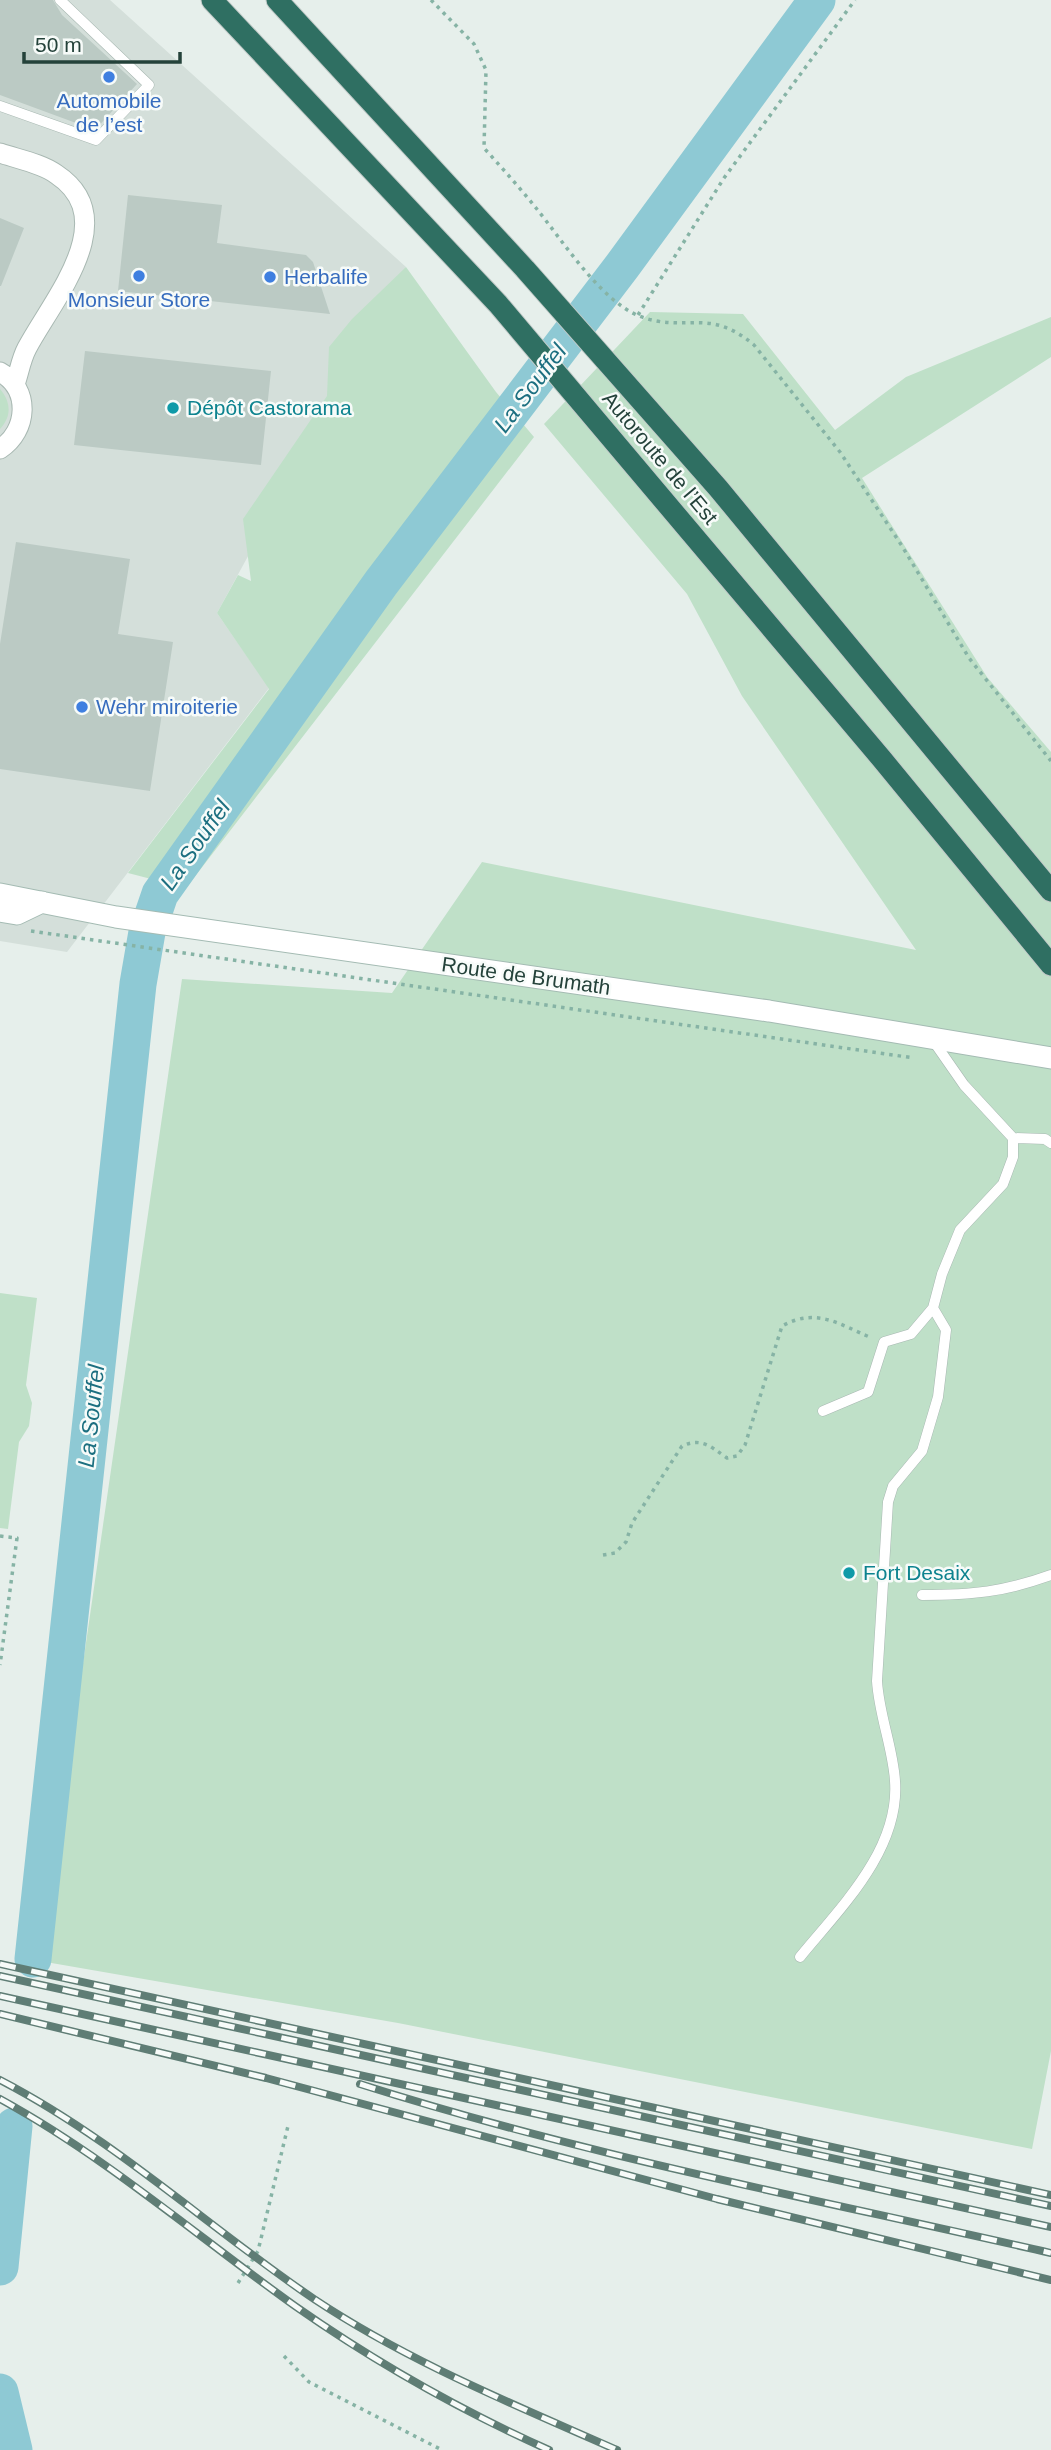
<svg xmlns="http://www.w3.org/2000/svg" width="1051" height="2450" font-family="Helvetica,sans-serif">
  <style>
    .built { fill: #d4dfda }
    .green { fill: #bfe0c8 }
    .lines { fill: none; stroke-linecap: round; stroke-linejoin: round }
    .river { stroke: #8ec9d4; stroke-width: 37 }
    .building { fill: #bbcac4 }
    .lane-casing { stroke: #a8b8b2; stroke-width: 11 }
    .street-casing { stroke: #a8b8b2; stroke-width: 21 }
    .secondary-casing { stroke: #a4bbb3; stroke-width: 23 }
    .highway-casing { stroke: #c2cac8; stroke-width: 23 }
    .path { stroke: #86b3a5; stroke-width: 3.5; stroke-dasharray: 3.5 5; stroke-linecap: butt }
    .lane { stroke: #fff; stroke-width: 10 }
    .street { stroke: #fff; stroke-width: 19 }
    .secondary { stroke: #fff; stroke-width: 21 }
    .highway { stroke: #2f6f62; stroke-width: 21 }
    .rail-casing { stroke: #5f7d75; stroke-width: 8 }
    .rail { stroke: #f7fbf9; stroke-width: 5; stroke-dasharray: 16; stroke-linecap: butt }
    .shop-dot { fill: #3f7fe0; stroke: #f7fbf9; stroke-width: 2.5 }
    .culture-dot { fill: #0f9aa8; stroke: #f7fbf9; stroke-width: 2.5 }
    .labels { text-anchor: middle; stroke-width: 5; stroke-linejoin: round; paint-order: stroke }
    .shop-label { font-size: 21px; fill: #366cbe; stroke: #f7fbf9 }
    .culture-label { font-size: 21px; fill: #0d838f; stroke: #f7fbf9; text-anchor: start }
    .street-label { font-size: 21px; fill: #24423a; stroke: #f7fbf9 }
    .water-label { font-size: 23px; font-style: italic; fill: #1c6f80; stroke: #f7fbf9 }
  </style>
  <rect width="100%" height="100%" fill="#e6efeb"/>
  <!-- built -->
  <path class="built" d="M0 0H110L406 267 217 613 269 688 67 952 0 941Z"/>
  <!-- green -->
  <path class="green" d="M406 267 496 392 534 437 186 888 128 873 269 689 217 613 238 575 251 581 243 519 327 396 329 347 352 319Z
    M650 312 743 314 835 430 906 377 1051 317V357L862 478 987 677 1051 752V2051L1032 2149 398 2023 40 1961 182 979 392 993 482 862 916 950 742 696 687 594 544 424Z
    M0 389C11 402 12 416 0 429Z
    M0 1293 37 1298 26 1385 32 1403 29 1426 19 1442 8 1529 0 1528Z
    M0 2119 14 2125 0 2232Z"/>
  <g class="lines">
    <!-- river -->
    <path class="river" d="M33 1959 138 984 147 932 160 894 381 583 623 265 817 0
      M0 2267 14 2126
      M0 2392 14 2450"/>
  </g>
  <!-- building -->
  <path class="building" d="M0 0H53L62 15 137 84 95 130 0 95Z
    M128 195 222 205 217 243 306 255 313 262 330 314 118 291Z
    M0 218 24 228 1 286H0Z
    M85 351 271 371 261 465 74 445Z
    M16 542 130 559 118 634 173 642 150 791 0 769V644Z"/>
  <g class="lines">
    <!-- lane casing -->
    <g class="lane-casing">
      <path id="lane" d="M0 106 96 140 149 85 60 0
        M1013 1138 1045 1139 1051 1143
        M823 1411 868 1392 884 1342 911 1334 933 1308 942 1274 960 1230 1003 1184 1013 1157V1138L964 1085 932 1039
        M922 1595C972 1595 1004 1592 1051 1575
        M800 1957C840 1908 900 1850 895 1781 893 1748 879 1715 877 1681L888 1502 893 1486 922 1451 938 1397 946 1330 933 1308"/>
    </g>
    <!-- street casing -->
    <g class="street-casing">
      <path id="street" d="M0 153C17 159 41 163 56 174 124 219 53 299 27 348 21 359 19 373 15 384
        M0 372C31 389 28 431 0 449"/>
    </g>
    <!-- secondary casing -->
    <g class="secondary-casing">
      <path id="secondary" d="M0 894 116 917 769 1011 1051 1058
        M0 911 17 914 42 902"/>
    </g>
    <!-- highway casing -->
    <g class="highway-casing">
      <path id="highway" d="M212 0 498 304 881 758 1051 965
        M277 0 525 269 718 488 1051 891"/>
    </g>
    <!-- path -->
    <path class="path" d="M431 0 474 44 486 70 484 148C502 168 520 188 536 208 563 241 600 300 639 316 686 334 708 306 754 345L840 452 902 546 969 658 1051 761
      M638 315 724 178 855 0
      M31 931 914 1058
      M0 1536 17 1538 0 1665
      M603 1555 615 1553 626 1542 632 1523 682 1446C702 1437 711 1447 727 1458L737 1456 745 1445 782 1326C817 1307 838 1324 872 1338
      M238 2283 258 2251 288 2126
      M284 2356 309 2382 442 2450"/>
    <!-- lane -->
    <use href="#lane" class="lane"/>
    <!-- street -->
    <use href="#street" class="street"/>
    <!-- secondary -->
    <use href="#secondary" class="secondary"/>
    <!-- highway -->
    <use href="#highway" class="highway"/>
    <!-- rail casing -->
    <g class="rail-casing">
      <path id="rail" d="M0 1964 1051 2195
        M0 1976 1051 2206
        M0 1996 1051 2227
        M0 2014 266 2078 717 2199 1051 2280
        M0 2080C114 2139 208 2227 314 2299 409 2362 513 2404 617 2450
        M360 2084C586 2156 820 2200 1051 2253
        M0 2099C106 2157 197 2236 295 2306 375 2362 460 2410 549 2450"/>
    </g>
    <!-- rail -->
    <use href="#rail" class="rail"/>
  </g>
  <!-- markers -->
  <g class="shop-dot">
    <circle cx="109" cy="77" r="7"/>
    <circle cx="139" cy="276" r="7"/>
    <circle cx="270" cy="277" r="7"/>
    <circle cx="82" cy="707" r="7"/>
  </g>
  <g class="culture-dot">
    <circle cx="173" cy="408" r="7"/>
    <circle cx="849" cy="1573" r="7"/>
  </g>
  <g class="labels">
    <!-- shop labels -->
    <g class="shop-label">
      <text x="109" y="108">Automobile<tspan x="109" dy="24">de l’est</tspan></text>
      <text x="284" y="284" text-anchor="start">Herbalife</text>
      <text x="139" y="307">Monsieur Store</text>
      <text x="96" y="714" text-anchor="start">Wehr miroiterie</text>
    </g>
    <!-- culture labels -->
    <g class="culture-label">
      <text x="187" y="415">Dépôt Castorama</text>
      <text x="863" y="1580">Fort Desaix</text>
    </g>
    <!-- street labels -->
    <g class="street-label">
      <text transform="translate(660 458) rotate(50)" y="7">Autoroute de l’Est</text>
      <text transform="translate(526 976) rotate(8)" y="7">Route de Brumath</text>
    </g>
    <!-- water labels -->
    <g class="water-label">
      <text transform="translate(530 388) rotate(-53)" y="8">La Souffel</text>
      <text transform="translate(195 845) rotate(-55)" y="8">La Souffel</text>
      <text transform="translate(91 1416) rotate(-84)" y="8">La Souffel</text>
    </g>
  </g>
  <!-- scale -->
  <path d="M24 52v10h156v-10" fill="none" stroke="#24423a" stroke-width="3.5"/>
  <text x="35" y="52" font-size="21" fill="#24423a" stroke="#f7fbf9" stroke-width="5" paint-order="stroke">50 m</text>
</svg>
